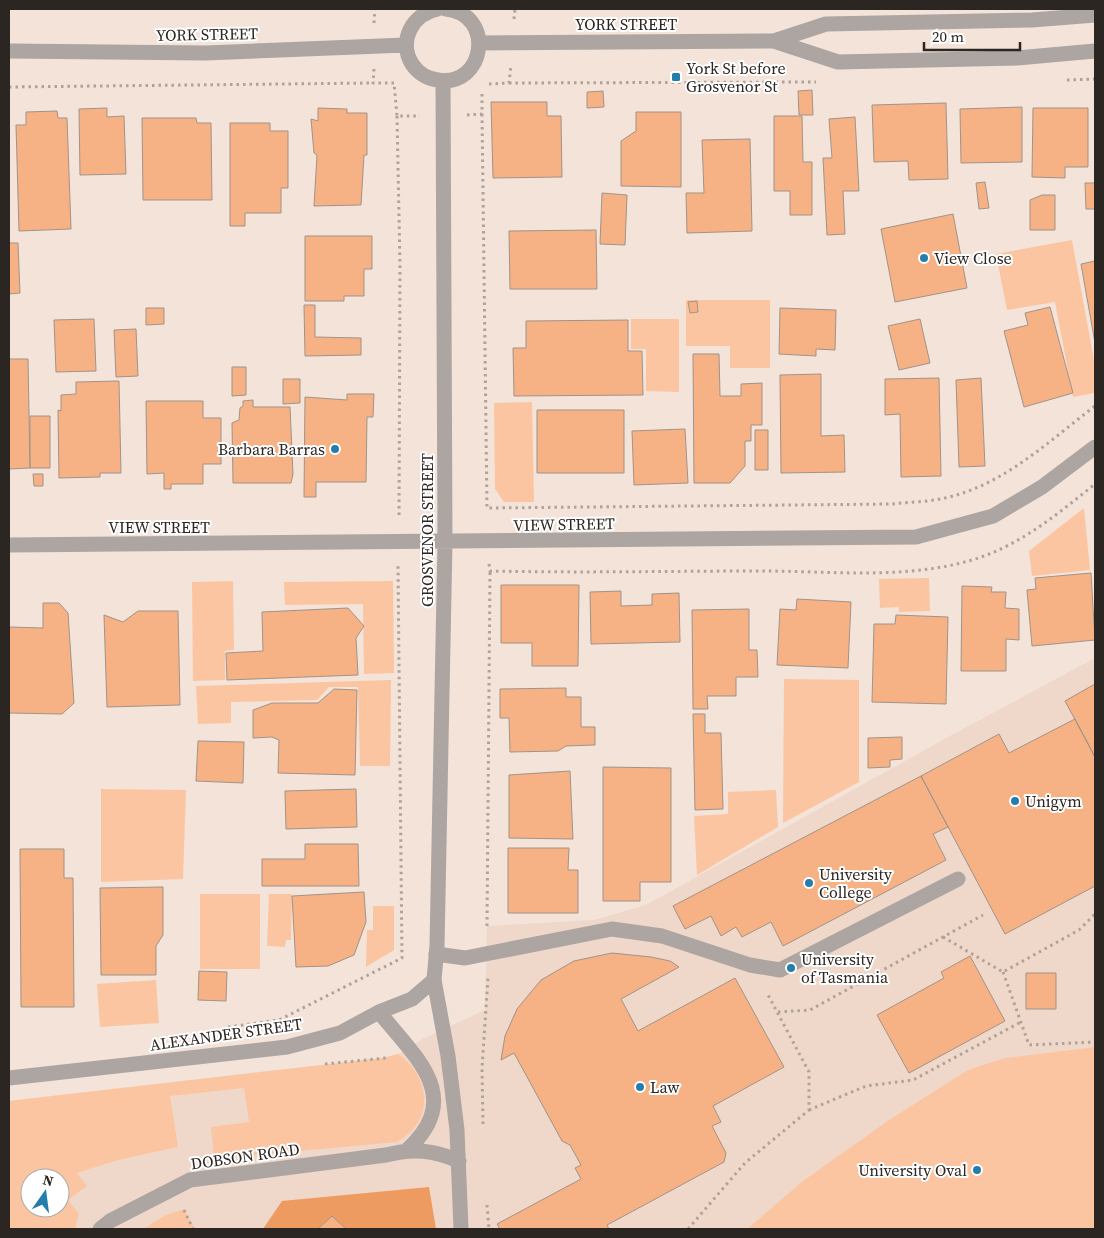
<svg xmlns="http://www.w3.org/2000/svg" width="1104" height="1238" font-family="'Source Serif 4',serif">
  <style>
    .built { fill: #efd8c9; fill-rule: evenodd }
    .green { fill: #fcc5a1; fill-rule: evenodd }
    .forest { fill: #ee9b61 }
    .building { fill: #f6b285; stroke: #a19389 }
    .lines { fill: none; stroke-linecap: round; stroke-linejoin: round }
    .path { stroke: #aea29a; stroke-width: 3; stroke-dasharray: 2.5 4; stroke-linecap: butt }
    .lane { stroke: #aca5a1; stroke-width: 15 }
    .street { stroke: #aca5a1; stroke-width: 15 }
    .poi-dot { fill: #237eac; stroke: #fff; stroke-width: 2 }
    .labels { text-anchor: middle; stroke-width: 4; stroke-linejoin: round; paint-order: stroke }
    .street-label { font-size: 16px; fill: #2c2622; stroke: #fff }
    .poi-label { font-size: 16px; fill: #2c2622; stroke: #fff; text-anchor: start }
  </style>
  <rect width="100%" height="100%" fill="#f3e3d9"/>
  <!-- built -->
  <path class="built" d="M1095 658V1229H9V1101L383 1058 398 1054 423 1039 485 1010 487 926 594 920 646 905 948 737ZM30 1178H60V1208H30Z"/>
  <!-- green -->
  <path class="green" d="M1072 240 1095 366V393L1073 397 1055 302 1007 310 996 254Z
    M686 300H770V368H730V346H686Z
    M631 319H679V392L646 391V349H631Z
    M532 402 534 502H504L495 489 494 403Z
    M1084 508 1090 570 1032 576 1029 551Z
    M929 578 930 611 899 612V607L880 608 879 579Z
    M233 581 234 650 225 651V680L193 681 192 582Z
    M393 581 394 673 364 674 363 604 285 605 284 582Z
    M784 679 859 680V782L783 823Z
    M391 680 390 766H360L358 687H329L317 700 231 702V723L198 724 196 686Z
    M101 789 186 790 183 879 101 882Z
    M776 790 778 827 697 875 694 816 728 814V792Z
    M200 894H260V969H200Z
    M269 894H292L291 940H286L285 947 267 946Z
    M373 906H394V950L366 967 367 930H373Z
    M156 980 159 1023 100 1027 97 984Z
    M1095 1047V1229H747L803 1181 889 1120 968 1070 1005 1058Z
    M398 1054C431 1076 435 1122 397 1142L214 1159 211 1127 249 1122 244 1088 170 1096 178 1147 118 1160 77 1173 87 1186 68 1200 79 1214 75 1229H9V1101L383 1058ZM30 1178H60V1208H30Z
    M184 1209 195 1229H143L164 1216Z"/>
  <!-- forest -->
  <path class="forest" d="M429 1187 436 1229H346L332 1216 318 1229H263L282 1201Z"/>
  <!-- building -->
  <path class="building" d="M812 90 813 115H799L798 91Z
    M603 91 604 107 587 108V92Z
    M491 102H547V116H561L562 177 493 178Z
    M946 103 948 179 909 180 908 161 874 162 872 105Z
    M1022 107V162L961 163 960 109Z
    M107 108V117L124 116 126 174 80 175 79 109Z
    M318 108 347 109V113H367V155H364L361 205 314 206 317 155 314 153 311 119 318 121Z
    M1033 108H1088V167H1065V178L1032 177Z
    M57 111 58 118H67L71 229 19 231 16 125H26V112Z
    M636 112H681V187L621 186V141L636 131Z
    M774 116H802L803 162H812V215H790V191H774Z
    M855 117 859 191H843L845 234 827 235 823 158H832L829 119Z
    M142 118H196L197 123H211L212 200H143Z
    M230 123H270V131H288V188H281V213H245V226H230Z
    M750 139 752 231 687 233 686 193H704L702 140Z
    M985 182 989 208 979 209 976 183Z
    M1085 183H1095V209H1086Z
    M602 193 627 195 625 245 600 244Z
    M1042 195H1055V230H1030V200Z
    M953 214 967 288 895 302 881 229Z
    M596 230 597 289H510L509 231Z
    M305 236H372V269H364V296H344V301H305Z
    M9 243H18L20 293 9 294Z
    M1095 261V343L1081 264Z
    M697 301 698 312 690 313 688 302Z
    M304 305H315V337L361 338V355L305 356Z
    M1050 307 1073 393 1024 407 1004 331 1028 325 1025 313Z
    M146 308H164V324L146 325Z
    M780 308 836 310 835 350 816 349V356L779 354Z
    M94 319 96 371 56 372 54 320Z
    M920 319 930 363 899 370 888 326Z
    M628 320V351H642L643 395 514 396 513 348H526V321Z
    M136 329 138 376 116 377 114 330Z
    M693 354H719L720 396H741V384L762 383V425H751V441H745V466L730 483H694Z
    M9 359H28L30 468 9 469Z
    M232 367H246V395L232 396Z
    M821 374V436L844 435 845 472 781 473 780 375Z
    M939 378 941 476 901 477 900 414 885 415V379Z
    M981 378 985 466 959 467 956 380Z
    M283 379H300V403L283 404Z
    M119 381 121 473H100V477L59 478 58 410 61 411V395L76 394V382Z
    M347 394H374L373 417H367L366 482H316V497H304L305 397 347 400Z
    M253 400V407H290L293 474 291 483H233L232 423 239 420 240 408 243 406V401Z
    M146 401H203V418H221V464H203V484H171V489H164V473L147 474Z
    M537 410H624V473H537Z
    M30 416H50V468H30Z
    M685 429 688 483 634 485 632 431Z
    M755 430H768V470H755Z
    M33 474H43V486H34Z
    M1091 573 1095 640 1032 646 1027 590 1036 589 1035 578Z
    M501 585H579L578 666H532V643H501Z
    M962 586 992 587 991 592H1006L1005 608 1019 609V640L1006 639V671H961Z
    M621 591V606L652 605V594L679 593 680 642 591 644 590 592Z
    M797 599 851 602 848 668 777 665 780 609 796 610Z
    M43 603H59L68 613 74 703 62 714 9 713V627L43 628Z
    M348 608 364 626 356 638 358 675 227 680 226 653 263 651 262 612Z
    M749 609V650H757L758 677H736V696H707L708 709H693L692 610Z
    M138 611H178L180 705 107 707 104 615 123 622Z
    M896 615 948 617 946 704 872 702 874 624H895Z
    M1095 684V757L1065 701Z
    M566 688V697H581V727H595V745L566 746 558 751 510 752 509 718H500V689Z
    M334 689 357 690 355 775 278 773 279 740 272 737 253 738V710L272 703H318Z
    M693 714H705V733H721L723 809 695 810Z
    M1075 719 1095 757V886L1005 934 921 776 999 734 1009 753Z
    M902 737V759L890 760V767L868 768V738Z
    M198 741 244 742 243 783 196 781Z
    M603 767 671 768V882H640V901H603Z
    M570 771 573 839 509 838V775Z
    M921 776 948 827 933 834 946 860 783 946 771 922 742 937 736 927 721 936 711 916 685 929 673 906Z
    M356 789 357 827 286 829 285 791Z
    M305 844H358L359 886H262V859H305Z
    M508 848H569L568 870H578V913H508Z
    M20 849H64V878H73L74 1007H21Z
    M163 887V935L156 946V975H101L100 888Z
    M364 892 366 922 354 955 328 966 296 967 292 896Z
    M612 953 651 957 670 961 679 967 621 999 638 1031 735 978 784 1067 713 1106 721 1122 712 1126 726 1153 724 1162 607 1225 609 1229H500L497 1224 581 1179 575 1168 581 1165 570 1145 562 1141 514 1053 501 1060 505 1036 517 1009 541 980 574 961Z
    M970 956 1005 1021 909 1073 877 1015 944 978 941 972Z
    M199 971 227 972 226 1001 198 1000Z
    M1026 973H1056V1009H1026Z
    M332 1216 346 1229H318Z"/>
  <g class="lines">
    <!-- path -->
    <path class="path" d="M514 19 515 9
      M374 23 375 9
      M374 69 373 83H394L397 116H420
      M1067 80 1095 79
      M509 83 816 82
      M489 84 509 83 511 65
      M9 87 373 83
      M482 114 487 508 892 504C909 502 928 502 945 498 1004 485 1049 441 1095 406
      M467 115 482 114V91
      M397 116 400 266 399 517
      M489 564 490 571C581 573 671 571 762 571 836 571 914 581 984 556 1027 540 1060 512 1095 484
      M487 926 490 571
      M943 937 1003 972 1079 930 1095 914
      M1003 972 1029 1045 1095 1042
      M778 1012 810 1010 983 915
      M228 1027 279 1020 402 958 398 566
      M325 1064 386 1058
      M809 1110 866 1086 913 1080 1021 1022
      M483 1124 482 1068 488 978
      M487 1205 489 1229
      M184 1210 193 1229
      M688 1229 745 1163 809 1110V1072L767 993"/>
    <!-- lane -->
    <path class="lane" d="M436 954 465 958 612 929 662 936 750 965 780 970 958 879
      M434 980 448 1056 457 1130 461 1229
      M379 1012C416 1058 465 1097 407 1150
      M100 1229 110 1221 190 1180 386 1155C413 1148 433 1150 459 1161"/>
    <!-- street -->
    <path class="street" d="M438 9C412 14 398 41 412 64 418 73 428 79 438 80 485 88 496 14 446 9
      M774 41 826 24 1032 20 1095 15
      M479 43 774 41 838 62 1017 58 1095 51
      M9 51 206 53 406 45
      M9 545 916 537 993 516 1042 487 1095 447
      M9 1078 287 1047 340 1033 379 1012 412 999 434 980 437 946 445 542 443 81"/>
  </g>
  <!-- markers -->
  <g class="poi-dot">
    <rect x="671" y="72" width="10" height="10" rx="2.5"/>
    <circle cx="924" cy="258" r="5"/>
    <circle cx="335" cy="449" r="5"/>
    <circle cx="1015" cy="801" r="5"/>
    <circle cx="809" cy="883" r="5"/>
    <circle cx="791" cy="968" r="5"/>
    <circle cx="640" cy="1087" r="5"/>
    <circle cx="977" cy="1170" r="5"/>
  </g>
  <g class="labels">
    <!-- street labels -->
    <g class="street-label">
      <text x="626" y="30">YORK STREET</text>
      <text transform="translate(207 34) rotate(-1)" y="6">YORK STREET</text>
      <text transform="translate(564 524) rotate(-1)" y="6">VIEW STREET</text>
      <text x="159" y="533">VIEW STREET</text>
      <text transform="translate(427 530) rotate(-90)" y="6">GROSVENOR STREET</text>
      <text transform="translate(226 1034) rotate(-8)" y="6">ALEXANDER STREET</text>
      <text transform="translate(245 1156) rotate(-8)" y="6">DOBSON ROAD</text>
    </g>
    <!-- poi labels -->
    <g class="poi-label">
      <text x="686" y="74">York St before<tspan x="686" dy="18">Grosvenor St</tspan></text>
      <text x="934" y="264">View Close</text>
      <text x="325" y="455" text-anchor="end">Barbara Barras</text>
      <text x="1025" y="807">Unigym</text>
      <text x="819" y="880">University<tspan x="819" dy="18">College</tspan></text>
      <text x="801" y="965">University<tspan x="801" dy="18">of Tasmania</tspan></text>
      <text x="650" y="1093">Law</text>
      <text x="967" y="1176" text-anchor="end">University Oval</text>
    </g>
  </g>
  <!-- border -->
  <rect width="1104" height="1238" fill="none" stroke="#2c2622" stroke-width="20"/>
  <!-- north arrow -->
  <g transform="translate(45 1193) rotate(14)"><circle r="24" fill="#ffffff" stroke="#aba8a7"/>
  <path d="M0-4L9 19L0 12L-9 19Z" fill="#237eac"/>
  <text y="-8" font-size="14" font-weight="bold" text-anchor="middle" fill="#2c2622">N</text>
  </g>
  <!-- scale -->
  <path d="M924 42v8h96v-8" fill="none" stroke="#2c2622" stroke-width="2.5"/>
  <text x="932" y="42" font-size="15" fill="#2c2622" stroke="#ffffff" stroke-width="4" paint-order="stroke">20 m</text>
</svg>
